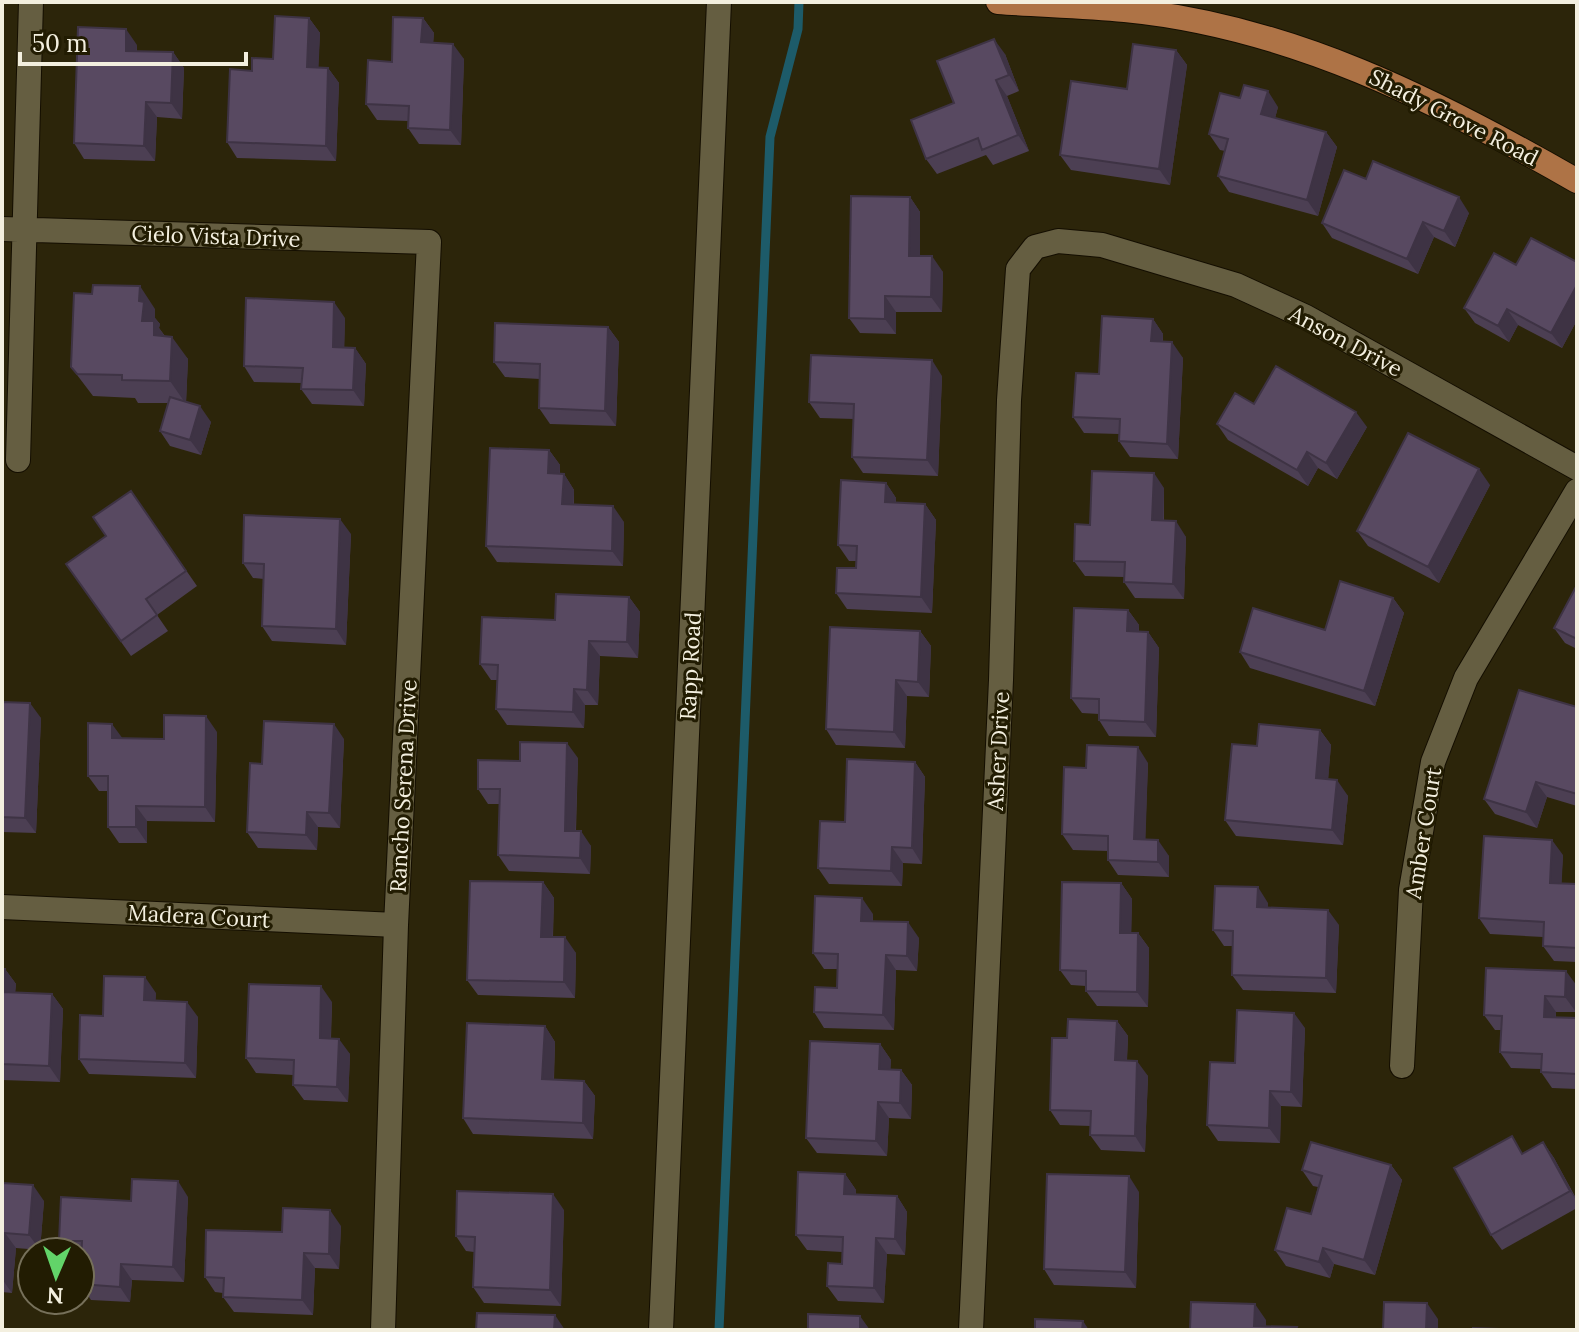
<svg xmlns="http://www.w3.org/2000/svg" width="1579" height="1332" font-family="Lora,serif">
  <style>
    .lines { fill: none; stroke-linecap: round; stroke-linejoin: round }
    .stream { stroke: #1d5b69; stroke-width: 9 }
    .minor-casing { stroke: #140e00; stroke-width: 26 }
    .major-casing { stroke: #140e00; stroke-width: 26 }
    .minor { stroke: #655e41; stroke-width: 24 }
    .major { stroke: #ae7346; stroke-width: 24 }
    .wall { fill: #4c3f53 }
    .shaded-wall { fill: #3e3344 }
    .building { fill: #584961; stroke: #3e3344; stroke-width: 2 }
    .labels { text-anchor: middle; stroke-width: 6; stroke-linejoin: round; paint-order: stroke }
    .street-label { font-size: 22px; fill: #f3efdf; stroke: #221c02 }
  </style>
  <rect width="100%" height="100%" fill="#2c250a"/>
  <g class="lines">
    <!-- stream -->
    <path class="stream" d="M719 1330 770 137 798 29 799 2"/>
    <!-- minor casing -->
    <g class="minor-casing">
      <path id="minor" d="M2 229 429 242 396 925 383 1330
        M18 460 31 2
        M2 907 396 925
        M1402 1066 1411 890 1433 762 1466 678 1577 491
        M661 1330 719 2
        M971 1330 1001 680 1009 400 1018 269 1035 247 1058 241 1102 245 1236 285 1306 317 1577 468"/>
    </g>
    <!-- major casing -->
    <g class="major-casing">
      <path id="major" d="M998 2C1040 5 1083 6 1125 10 1290 26 1436 100 1577 181"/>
    </g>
    <!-- minor -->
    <use href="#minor" class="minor"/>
    <!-- major -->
    <use href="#major" class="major"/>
  </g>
  <!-- wall -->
  <path class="wall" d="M309 18 320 33 318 67 328 68 339 83 336 161 237 158 227 142 252 71 273 59Z
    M423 18 434 33 433 43 464 59 461 145 419 144 408 128V121L377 120 366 104 392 62Z
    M137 45V51L173 52 184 68 182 119 157 117 155 161 84 159 74 143Z
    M1176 50 1187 65 1170 185 1071 170 1060 155 1127 89Z
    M1005 54 1019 91 1007 96 1029 151 993 165 986 155 937 174 926 159 954 103Z
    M1278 107 1275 118 1326 132 1337 147 1318 216 1229 192 1218 176 1225 151 1220 150 1209 134Z
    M910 197 920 212V256L943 272 942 312H896V334L860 333 849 318Z
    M1469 213 1455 247 1434 237 1418 274 1332 238 1322 223Z
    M1577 262V320L1562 348 1518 325 1509 342 1475 323 1464 308Z
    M155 309V318L160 324 159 328 165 336 188 359 186 402 211 422 201 455 170 446 160 431 168 403H138L135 398 93 396 71 367Z
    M345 318 344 347 355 348 366 364 364 406 312 404 301 389 302 383 254 382 244 366Z
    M1153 319 1163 334V342L1183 358 1178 459 1130 457 1119 441V434L1084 433 1073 417 1099 374Z
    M608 327 619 342 616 426 550 424 539 408 540 379 505 377 494 362Z
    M942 376 938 476 863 473 852 457 854 419 820 418 809 402Z
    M1254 404 1367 427 1337 479 1318 468 1308 486 1228 440 1217 424Z
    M549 450 560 465V474H564L574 490V505L624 522 623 566 497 562 486 546Z
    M886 483 896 498V503L925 504 936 520 932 613 847 609 836 593 856 568V561H849L838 545Z
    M1490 485 1439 583 1368 546 1357 531Z
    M1164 488V521L1186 537 1184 599 1135 598 1124 582V577L1085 576 1074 561 1090 525Z
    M131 491 197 586 157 615 168 631 131 656 66 564 106 536Z
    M351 534 346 645 272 641 262 626 264 579 253 578 243 563Z
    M1577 585V649L1565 643 1554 628Z
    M629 597 640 612 638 658 600 656 598 705H585L584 728 507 725 496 709 497 680H491L480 664 555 620Z
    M1393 598 1404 613 1375 706 1250 668 1240 652 1325 630Z
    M1128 610 1139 625V632H1148L1159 648 1156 737 1109 736 1099 720V714L1082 713 1071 698Z
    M920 631 931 646 929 697 907 696 905 748 836 745 826 729Z
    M2 702 41 718 36 833 2 832Z
    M1577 707V806L1547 797 1537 828 1495 814 1484 799Z
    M1320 730 1331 745 1328 779 1348 796 1343 845 1236 836 1225 820 1257 746Z
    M217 732 215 822 147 821V843H119L108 827V791H99L88 776 123 738 164 739Z
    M344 739 340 828 318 827 317 850 258 848 247 832 262 764Z
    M578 758 576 831 591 846 590 874 509 871 498 855 500 804H488L478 789 520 761Z
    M915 762 925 777 922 864 903 863 902 886 829 884 818 868 845 822Z
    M1148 763 1145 840 1169 856V877L1118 875 1108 860V851L1073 850 1062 834 1086 768Z
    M1563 855 1561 884H1577V962L1554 961 1543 946V937L1490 934 1479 918Z
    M543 882 554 898 553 937 576 953 575 998 478 995 467 980Z
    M1121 883 1132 899 1131 933H1138L1149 948 1148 1007 1097 1006 1086 991V986L1071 985 1060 970Z
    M1268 903V908L1339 925 1336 993 1243 990 1232 975 1233 946H1224L1213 930Z
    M873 914V921L919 938 917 971 896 970 894 1030 824 1028 814 1012 837 988 838 969H824L813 953Z
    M2 969H5L16 984 15 992 52 994 63 1009 60 1082 2 1080Z
    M1566 971 1576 1012H1556V1017L1577 1018V1089L1552 1088 1541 1072V1069L1511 1068 1500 1052 1501 1030H1495L1484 1015Z
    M156 993 155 1001 198 1017 196 1078 89 1074 79 1059 103 1016Z
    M332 1002 331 1039 350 1054 348 1102 304 1100 293 1085V1075L256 1073 246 1058Z
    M1117 1021 1128 1036 1127 1061 1148 1076 1145 1152 1101 1150 1090 1135 1091 1126 1060 1125 1050 1110 1067 1038Z
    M545 1026 555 1042 554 1080 584 1081 595 1096 593 1139 473 1134 463 1118Z
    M1305 1028 1302 1107 1281 1106 1280 1143 1218 1141 1207 1125 1235 1063Z
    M880 1044 891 1060 890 1069 901 1070 912 1085 911 1119 889 1118 887 1156 817 1153 806 1138Z
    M1543 1142 1554 1158 1577 1200V1208L1502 1250 1491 1235 1524 1153Z
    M1391 1165 1402 1180 1375 1275 1334 1264 1330 1278 1286 1266 1275 1250 1311 1214 1318 1187 1313 1186 1302 1170Z
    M845 1174 856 1190V1195L897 1196 907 1212 905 1255 887 1254 884 1303 838 1301 827 1286 842 1264V1252L807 1250 796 1235Z
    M2 1183 44 1201 40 1250 16 1248 12 1293 2 1292Z
    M1139 1192 1136 1288 1054 1285 1044 1269Z
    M188 1197 184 1282 132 1280 130 1302 91 1300 80 1284 81 1256H80V1252H67L59 1241 131 1201Z
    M564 1210 561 1306 484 1303 473 1287 474 1252 466 1251 456 1236Z
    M341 1226 339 1269 315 1268 313 1315 234 1312 223 1297V1293L215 1292 205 1277 282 1232Z"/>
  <!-- shaded-wall -->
  <path class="shaded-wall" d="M309 18 320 33 318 82 307 67Z
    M423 18 434 33 432 58 421 42Z
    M126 29 137 45 136 66 126 51Z
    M994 39 1005 54 1019 91 1009 75Z
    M453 44 464 59 461 145 450 130Z
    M1176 50 1187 65 1170 185 1159 169Z
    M173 52 184 68 182 119 171 103Z
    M328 68 339 83 336 161 326 146Z
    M996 80 1007 96 1029 151 1018 135Z
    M1268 91 1278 107 1272 130 1261 114Z
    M146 102 157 117 155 161 144 146Z
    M1326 132 1337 147 1318 216 1307 200Z
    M910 197 920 212V271L909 256Z
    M1459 197 1469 213 1455 247 1444 231Z
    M1423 222 1434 237 1418 274 1407 259Z
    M932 256 943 272 942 312 931 297Z
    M1577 285V320L1562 348 1551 333Z
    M140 286 155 309V318L160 324 159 328 170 344V358L142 321 139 301Z
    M885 296 896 312V334L885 319Z
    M334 302 345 318 344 362 333 347Z
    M1507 309 1518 325 1509 342 1498 326Z
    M1153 319 1163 334 1162 357 1151 341Z
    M608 327 619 342 616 426 605 411Z
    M172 337 188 359 186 404 170 381Z
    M1172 342 1183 358 1178 459 1167 444Z
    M355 348 366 364 364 406 353 390Z
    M932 360 942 376 938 476 927 460Z
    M200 406 211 422 201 455 190 440Z
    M1356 412 1367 427 1337 479 1326 463Z
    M549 450 560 465 559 489 548 473Z
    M1307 452 1318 468 1308 486 1297 470Z
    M1479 469 1490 485 1439 583 1428 567Z
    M1154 473 1164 488 1163 536 1152 520Z
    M564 474 574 490 573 520 562 504Z
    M886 483 896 498 895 518 885 502Z
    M925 504 936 520 932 613 921 597Z
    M613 506 624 522 623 566 612 551Z
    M340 519 351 534 346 645 336 629Z
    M1176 521 1186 537 1184 599 1173 584Z
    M629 597 640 612 638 658 627 642Z
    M1393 598 1404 613 1375 706 1364 691Z
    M1128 610 1139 625 1138 647 1127 631Z
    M920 631 931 646 929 697 918 682Z
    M1148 632 1159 648 1156 737 1145 722Z
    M589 641 600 656 598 705 587 690Z
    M896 680 907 696 905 748 894 732Z
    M574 689 585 705 584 728 573 712Z
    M30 703 41 718 36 833 25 818Z
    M206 716 217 732 215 822 205 807Z
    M112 724 123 739 112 738Z
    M334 724 344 739 340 828 329 813Z
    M1320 730 1331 745 1327 794 1316 778Z
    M567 743 578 758 575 846 565 831Z
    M1138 747 1148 763 1145 855 1134 839Z
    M915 762 925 777 922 864 912 848Z
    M1337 780 1348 796 1343 845 1332 830Z
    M1536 782 1547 797 1537 828 1526 812Z
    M136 806 147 821V843L136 827Z
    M307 812 318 827 317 850 306 835Z
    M581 831 591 846 590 874 580 858Z
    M1158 840 1169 856V877L1158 862Z
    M1552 840 1563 855 1561 898 1550 883Z
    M892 847 903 863 902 886 891 871Z
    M543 882 554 898 552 953 541 937Z
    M1121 883 1132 899 1131 948 1120 933Z
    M1258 887 1268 903V923L1257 907Z
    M862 898 873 914 872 936 861 921Z
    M1328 910 1339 925 1336 993 1326 978Z
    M908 922 919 938 917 971 907 956Z
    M1138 933 1149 948 1148 1007 1137 992Z
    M565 937 576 953 575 998 564 982Z
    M886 955 896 970 894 1030 883 1015Z
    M5 969 16 984 14 1007 3 992Z
    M1566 971 1577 986 1576 1012 1565 997Z
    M145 977 156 993 155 1016 144 1000Z
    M321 986 332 1002 330 1054 320 1038Z
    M52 994 63 1009 60 1082 49 1066Z
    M1545 996 1556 1012 1555 1032 1544 1017Z
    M187 1002 198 1017 196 1078 185 1063Z
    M1294 1013 1305 1028 1302 1107 1291 1092Z
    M1117 1021 1128 1036 1126 1076 1115 1060Z
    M545 1026 555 1042 553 1095 542 1079Z
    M339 1039 350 1054 348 1102 337 1087Z
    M880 1044 891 1060 890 1084 879 1069Z
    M1137 1061 1148 1076 1145 1152 1135 1136Z
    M901 1070 912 1085 911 1119 900 1103Z
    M584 1081 595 1096 593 1139 583 1123Z
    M1270 1091 1281 1106 1280 1143 1269 1128Z
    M878 1102 889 1118 887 1156 876 1141Z
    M1543 1142 1554 1158 1577 1201 1570 1191Z
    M1391 1165 1402 1180 1375 1275 1364 1260Z
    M845 1174 856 1190 855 1210 844 1194Z
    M1129 1176 1139 1192 1136 1288 1125 1272Z
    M178 1181 188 1197 184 1282 173 1267Z
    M33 1185 44 1201 40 1250 29 1235Z
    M553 1194 564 1210 561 1306 550 1290Z
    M897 1196 907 1212 905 1255 895 1239Z
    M330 1210 341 1226 339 1269 329 1254Z
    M5 1233 16 1248 12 1293 2 1279Z
    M876 1238 887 1254 884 1303 874 1288Z
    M1323 1248 1334 1264 1330 1278 1319 1262Z
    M304 1253 315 1268 313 1315 302 1300Z
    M121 1264 132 1280 130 1302 120 1287Z
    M1427 1303 1438 1319V1330H1426Z
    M1255 1304 1266 1320V1330L1254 1326Z
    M555 1315 565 1330H554Z
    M860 1316 870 1330H860Z
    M1083 1321 1089 1330H1082Z"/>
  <!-- building -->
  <path class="building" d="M275 16 309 18 307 67 328 68 326 146 227 142 230 69 252 71V58L273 59Z
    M393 17 423 18 421 42 453 44 450 130 408 128 409 106 366 104 368 60 392 62Z
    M78 27 126 29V51L173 52 171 103 146 102 144 146 74 143Z
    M994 39 1009 75 996 80 1018 135 982 150 978 138 926 159 911 120 954 103 937 61Z
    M1133 44 1176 50 1159 169 1060 155 1071 81 1127 89Z
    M1244 85 1268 91 1261 114 1326 132 1307 200 1218 176 1228 139 1209 134 1220 93 1240 98Z
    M1373 161 1459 197 1444 231 1423 222 1407 259 1322 223 1344 170 1366 179Z
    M851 196 910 197 909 256H932L931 297 885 296V319L849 318Z
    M1531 238 1577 262V285L1551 333 1507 309 1498 326 1464 308 1494 253 1516 265Z
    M93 285 140 286 139 301 144 302 142 321H154V335L172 337 170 381 122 380V375L77 374 71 367 74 293 92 294Z
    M246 298 334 302 333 347 355 348 353 390 301 389 303 368 244 366Z
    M1102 316 1153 319 1151 341 1172 342 1167 444 1119 441 1120 419 1073 417 1076 373 1099 374Z
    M495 323 608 327 605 411 539 408 540 364 494 362Z
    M811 355 932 360 927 460 852 457 854 404 809 402Z
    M1276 366 1356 412 1326 463 1307 452 1297 470 1217 424 1235 393 1254 404Z
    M170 397 200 406 190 440 160 431Z
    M1408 433 1479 469 1428 567 1357 531Z
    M490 448 549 450 548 473 564 474 562 504 613 506 612 551 486 546Z
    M1092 471 1154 473 1152 520 1176 521 1173 584 1124 582 1125 562 1074 561 1075 524 1090 525Z
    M841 480 886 483 885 502 925 504 921 597 836 593 837 568H856L857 546 838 545Z
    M131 491 186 571 146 599 157 615 121 641 66 564 106 536 93 517Z
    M244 515 340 519 336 629 262 626 264 564 243 563Z
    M1340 581 1393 598 1364 691 1240 652 1253 608 1325 630Z
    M1577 585V639L1554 628Z
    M556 594 629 597 627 642 589 641 587 690 574 689 573 712 496 709 498 665 480 664 482 617 555 620Z
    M1074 608 1128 610 1127 631 1148 632 1145 722 1099 720V699L1071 698Z
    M830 627 920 631 918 682 896 680 894 732 826 729Z
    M1519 690 1577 707V794L1536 782 1526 812 1484 799Z
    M2 702 30 703 25 818 2 817Z
    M164 715 206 716 205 807 136 806V827H108V776H88V723L112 724V738L164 739Z
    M264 721 334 724 329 813 307 812 306 835 247 832 250 763 262 764Z
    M1259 724 1320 730 1316 778 1337 780 1332 830 1225 820 1232 744 1257 746Z
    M520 742 567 743 565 831H581L580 858 498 855 500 789H478V760L520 761Z
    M1087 745 1138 747 1134 839 1158 840V862L1108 860V836L1062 834 1064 767 1086 768Z
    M847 759 915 762 912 848 892 847 891 871 818 868 820 821 845 822Z
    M1484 836 1552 840 1550 883 1577 884V948L1543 946 1544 922 1479 918Z
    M470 881 543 882 541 937H565L564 982 467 980Z
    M1062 882 1121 883 1120 933H1138L1137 992 1086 991V971L1060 970Z
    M1215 886 1258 887 1257 907 1328 910 1326 978 1232 975 1233 931 1213 930Z
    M815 896 862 898 861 921 908 922 907 956 886 955 883 1015 814 1012 815 987 837 988 838 954 813 953Z
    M1486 968 1566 971 1565 997 1545 996 1544 1017 1577 1018V1074L1541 1072 1542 1054 1500 1052 1502 1016 1484 1015Z
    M2 969H5L3 992 52 994 49 1066 2 1064Z
    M104 976 145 977 144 1000 187 1002 185 1063 79 1059 80 1015 103 1016Z
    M249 984 321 986 320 1038 339 1039 337 1087 293 1085 294 1060 246 1058Z
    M1237 1010 1294 1013 1291 1092 1270 1091 1269 1128 1207 1125 1210 1062 1235 1063Z
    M1068 1019 1117 1021 1115 1060 1137 1061 1135 1136 1090 1135 1091 1111 1050 1110 1052 1038H1067Z
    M467 1023 545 1026 542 1079 584 1081 583 1123 463 1118Z
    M810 1041 880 1044 879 1069 901 1070 900 1103 878 1102 876 1141 806 1138Z
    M1512 1136 1522 1154 1543 1142 1570 1191 1491 1235 1454 1168Z
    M1311 1142 1391 1165 1364 1260 1323 1248 1319 1262 1275 1250 1287 1208 1311 1214 1322 1176 1302 1170Z
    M798 1172 845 1174 844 1194 897 1196 895 1239 876 1238 874 1288 827 1286 828 1263 842 1264 843 1237 796 1235Z
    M1047 1174 1129 1176 1125 1272 1044 1269Z
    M132 1179 178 1181 173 1267 121 1264 120 1287 80 1284 82 1241H59L61 1197 131 1201Z
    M2 1183 33 1185 29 1235 5 1233 2 1266Z
    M457 1191 553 1194 550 1290 473 1287 475 1237 456 1236Z
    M283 1208 330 1210 329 1254 304 1253 302 1300 223 1297 224 1278 205 1277 206 1230 282 1232Z
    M1191 1302 1255 1304 1254 1326 1297 1327 1296 1330H1190Z
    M1384 1302 1427 1303 1426 1330H1383Z
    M477 1313 555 1315 554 1330H476Z
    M808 1314 860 1316V1330H808Z
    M1035 1319 1083 1321 1082 1330H1035Z
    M1473 1328 1526 1330H1473Z"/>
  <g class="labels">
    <!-- street labels -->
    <g class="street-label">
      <text transform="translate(1454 117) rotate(27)" y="8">Shady Grove Road</text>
      <text transform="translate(216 236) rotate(2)" y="8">Cielo Vista Drive</text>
      <text transform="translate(1346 341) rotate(28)" y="8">Anson Drive</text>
      <text transform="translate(690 666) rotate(-87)" y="8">Rapp Road</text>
      <text transform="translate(998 751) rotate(-87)" y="8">Asher Drive</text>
      <text transform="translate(403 786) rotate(-87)" y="8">Rancho Serena Drive</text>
      <text transform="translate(1423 833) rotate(-81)" y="8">Amber Court</text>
      <text transform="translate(199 916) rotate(3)" y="8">Madera Court</text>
    </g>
  </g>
  <!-- border -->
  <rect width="1579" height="1332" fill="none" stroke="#f3efdf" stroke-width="8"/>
  <!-- north arrow -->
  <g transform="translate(56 1276) rotate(182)"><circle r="38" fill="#221c02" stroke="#76705a" stroke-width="2"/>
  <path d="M0-6L14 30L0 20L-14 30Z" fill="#62d469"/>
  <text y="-12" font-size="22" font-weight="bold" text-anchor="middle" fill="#f3efdf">N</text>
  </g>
  <!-- scale -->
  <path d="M20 52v12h226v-12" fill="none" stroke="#f3efdf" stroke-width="4"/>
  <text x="32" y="52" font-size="24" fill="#f3efdf" stroke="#221c02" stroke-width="6" paint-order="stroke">50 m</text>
</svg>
